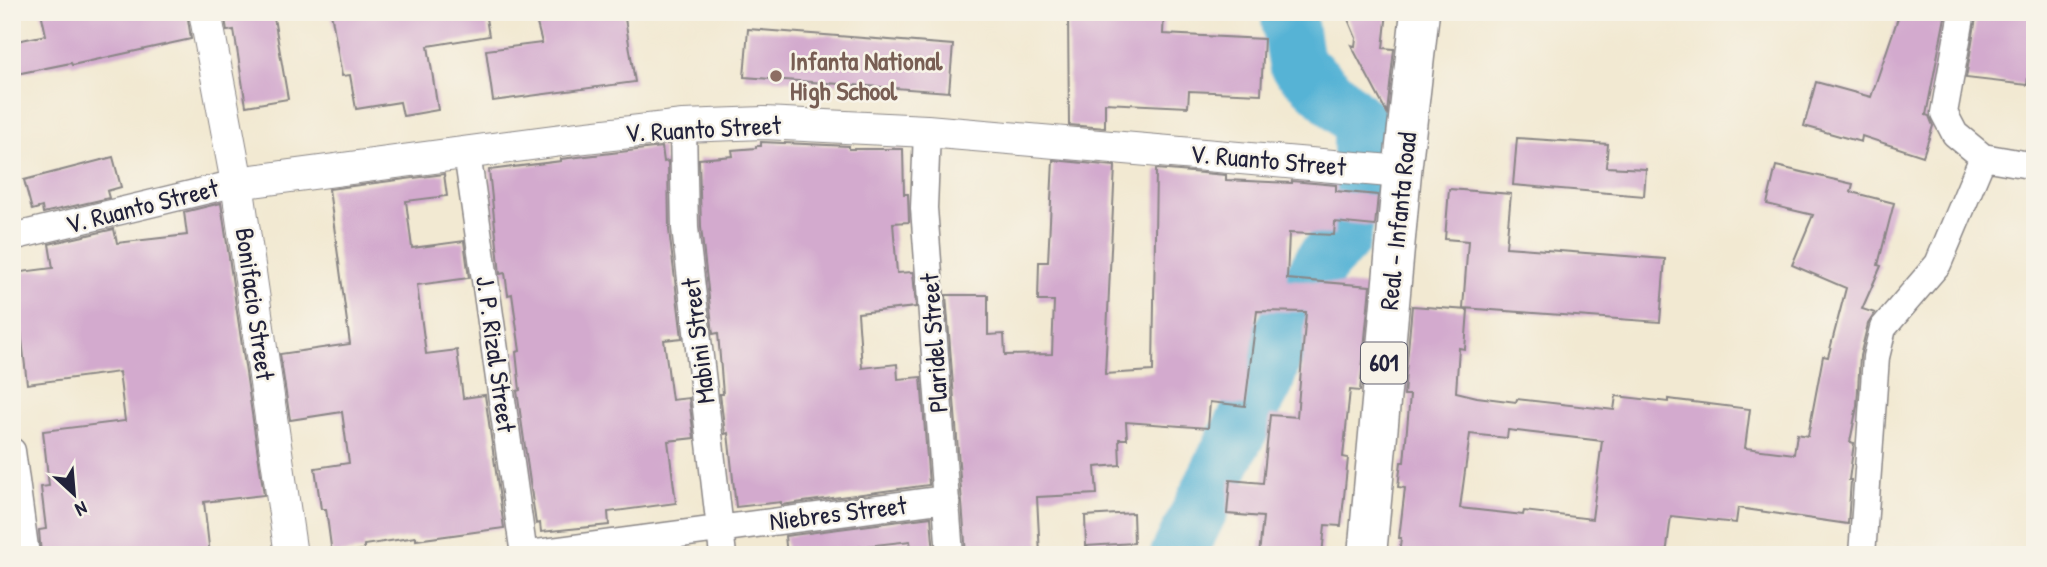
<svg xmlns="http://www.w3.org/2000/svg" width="2047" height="567" font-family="'Patrick Hand',sans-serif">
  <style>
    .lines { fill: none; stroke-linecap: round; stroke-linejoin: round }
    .river { stroke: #57b3d5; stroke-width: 56 }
    .building { fill: #d3aace; fill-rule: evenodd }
    .minor-casing { stroke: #8a8686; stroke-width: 29 }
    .tertiary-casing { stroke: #8a8686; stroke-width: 34 }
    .primary-casing { stroke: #8a8686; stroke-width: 41 }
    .minor { stroke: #fff; stroke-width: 26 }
    .tertiary { stroke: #fff; stroke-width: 32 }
    .primary { stroke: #fff; stroke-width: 38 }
    .education-dot { fill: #8d6e63; stroke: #f7f3e8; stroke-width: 2.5 }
    .labels { text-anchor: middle; stroke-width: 5; stroke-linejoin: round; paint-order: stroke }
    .shield { fill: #f7f3e8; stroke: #62616f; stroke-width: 2 }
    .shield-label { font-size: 24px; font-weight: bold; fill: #22223b }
    .education-label { font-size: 26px; font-weight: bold; fill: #785e54; stroke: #f7f3e8; text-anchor: start }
    .street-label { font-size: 26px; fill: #22223b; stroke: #f7f3e8 }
  </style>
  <rect width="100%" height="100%" fill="#f7f3e8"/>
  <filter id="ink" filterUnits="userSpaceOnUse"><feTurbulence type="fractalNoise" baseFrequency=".0143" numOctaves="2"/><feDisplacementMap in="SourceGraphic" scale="14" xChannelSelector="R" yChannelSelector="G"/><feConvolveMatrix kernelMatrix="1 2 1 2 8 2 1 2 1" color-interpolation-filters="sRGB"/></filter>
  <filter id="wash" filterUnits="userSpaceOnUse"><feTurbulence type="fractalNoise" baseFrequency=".00686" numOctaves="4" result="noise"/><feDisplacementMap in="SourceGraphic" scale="28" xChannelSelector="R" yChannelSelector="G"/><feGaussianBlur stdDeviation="1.57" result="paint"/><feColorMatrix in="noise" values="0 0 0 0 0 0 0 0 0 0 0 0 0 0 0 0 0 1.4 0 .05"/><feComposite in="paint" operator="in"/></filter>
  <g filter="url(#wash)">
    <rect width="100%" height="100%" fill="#f2e9d2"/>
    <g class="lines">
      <!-- river -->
      <path class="river" d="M1288 12 1296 63 1361 124V152
        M1178 555 1231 446 1265 384 1281 335 1323 260 1342 240 1353 188"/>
    </g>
    <g id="blocks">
      <!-- building -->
      <path class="building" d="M41 12H187L191 39 72 65 71 63 16 74 12 57V42L46 35Z
        M224 12H273L288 99 246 106 234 30 227 31Z
        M331 12H485L489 36 428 46 438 110 403 116 400 102 356 109 350 75 342 76Z
        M534 12H624L635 82 493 101 486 50 542 43Z
        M1068 12H1164L1163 34 1264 39 1261 94 1189 91 1188 107 1105 103V128L1069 125Z
        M1345 12H1387L1383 48 1394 49 1387 113 1351 45 1355 46 1356 38Z
        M1900 12H1946L1926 115 1929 116 1933 126 1923 156 1862 136 1861 142 1804 126 1816 82 1871 97Z
        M1977 12H2035V40H2033L2027 85 1966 78Z
        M748 29 953 45 949 92 744 77Z
        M1517 138 1608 144 1606 167 1646 169 1644 196 1513 185Z
        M761 142 849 146V149H903L904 194H908L909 222 893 223 897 273 913 272 916 307 858 313 862 368 897 364 898 379 921 377 929 485 781 505V502L736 507 728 433 725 434 720 394H723L718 333 713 334 701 227 699 159 733 156 732 150 756 148V146H761Z
        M662 147 664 162 668 161 669 230 682 338 664 340 672 400 689 398 694 438 668 441 676 503 608 512 609 525 541 532 540 523 536 524 517 391 520 390 516 352 520 351 512 294 508 295 505 273 500 274 489 170 561 161V159Z
        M113 157 121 187 107 191 109 198 43 213 42 207 32 210 24 180Z
        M1053 160 1115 166 1105 374 1153 371 1156 169 1226 175V180L1292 183V181L1336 185V191L1378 195 1375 226 1335 222 1334 235 1289 233 1287 279 1370 286 1360 391 1350 390 1343 457 1348 458 1341 526 1325 525 1322 555H1259L1263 517 1227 514 1230 480 1263 483 1270 415 1297 417 1306 312 1257 311 1245 406 1210 402 1208 428 1126 422 1127 439H1119L1120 465 1095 467 1097 494 1037 497 1040 555H966L946 295H988V335L1004 334 1005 355 1052 354 1054 301H1038L1039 262H1048Z
        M1776 166 1853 184 1851 192 1894 203 1878 265 1881 266 1862 309 1875 313 1868 324 1860 356 1857 406 1850 442 1854 443 1849 480H1851L1848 524 1738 508 1736 523 1671 516 1666 555H1399L1401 538H1399L1405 488 1398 487 1401 462H1404L1410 395H1404L1412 306 1468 310 1465 349 1459 348 1456 392 1477 397 1516 402 1517 399 1614 410 1616 396 1668 402V399L1750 409 1745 448 1794 454 1797 434 1808 436 1823 356 1828 357 1846 288 1792 265 1813 215 1767 204ZM1508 430 1602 441 1592 519 1524 511 1523 515 1460 508 1470 434 1507 438Z
        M444 174 447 196 406 201 412 248 464 241 469 278 417 285 426 354 457 350 463 398 485 395 504 528 416 540V537L364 545V550L332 554 326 509H321L315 468 349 463 342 412 290 420 280 354 350 344 329 189Z
        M1449 189 1511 194 1506 247 1665 259 1660 322 1463 308 1468 241 1445 239Z
        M221 203 264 495 204 502 210 555H41L39 530 46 529 41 487 49 486 43 431 125 421 119 372 27 384 18 304H16L13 273 53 268 49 244 114 229 117 243 187 235 184 212Z
        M1133 513 1134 543 1086 546 1085 516Z
        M931 517 934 555H912L910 541 787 555 785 536Z"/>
    </g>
  </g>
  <g filter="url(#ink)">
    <use href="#blocks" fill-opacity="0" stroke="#8a8686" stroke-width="2"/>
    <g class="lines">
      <!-- minor casing -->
      <g class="minor-casing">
        <path id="minor" d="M1962 12 1944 113 1955 134 1983 157 2035 166
          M683 126 685 228 723 555
          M927 131 924 208 950 555
          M467 153 524 555
          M12 237 237 183
          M12 451 26 555
          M522 555 946 499
          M1862 555 1876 357 1883 328 1938 264 1983 157"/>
      </g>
      <!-- tertiary casing -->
      <g class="tertiary-casing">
        <path id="tertiary" d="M205 12 237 183 291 555
          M237 183 569 139 683 126 764 123 927 131 1402 172"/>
      </g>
      <!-- primary casing -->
      <g class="primary-casing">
        <path id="primary" d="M1367 555 1402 172 1420 12"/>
      </g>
      <!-- minor -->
      <use href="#minor" class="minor"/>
      <!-- tertiary -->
      <use href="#tertiary" class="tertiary"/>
      <!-- primary -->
      <use href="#primary" class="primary"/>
    </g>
  </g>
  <!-- markers -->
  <circle class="education-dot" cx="776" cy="76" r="7"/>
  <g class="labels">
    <!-- shield labels -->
    <rect class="shield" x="1361" y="342.5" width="46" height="41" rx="5"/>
    <g class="shield-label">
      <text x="1384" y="371">601</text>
    </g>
    <!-- education labels -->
    <g class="education-label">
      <text x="790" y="70">Infanta National<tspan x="790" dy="30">High School</tspan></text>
    </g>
    <!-- street labels -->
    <g class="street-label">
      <text transform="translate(703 129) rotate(-3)" y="9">V. Ruanto Street</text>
      <text transform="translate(1268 160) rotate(5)" y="9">V. Ruanto Street</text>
      <text transform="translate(142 206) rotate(-14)" y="9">V. Ruanto Street</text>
      <text transform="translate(1398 221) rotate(-84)" y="9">Real - Infanta Road</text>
      <text transform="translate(255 304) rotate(82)" y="9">Bonifacio Street</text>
      <text transform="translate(698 341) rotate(-97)" y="9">Mabini Street</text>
      <text transform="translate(934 343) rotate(-94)" y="9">Plaridel Street</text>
      <text transform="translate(496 354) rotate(82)" y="9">J. P. Rizal Street</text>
      <text transform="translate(838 513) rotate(-7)" y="9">Niebres Street</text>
    </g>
  </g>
  <!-- margin -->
  <rect width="2047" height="567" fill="none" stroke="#f7f3e8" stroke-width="42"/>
  <!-- north arrow -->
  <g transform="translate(74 494) rotate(154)" stroke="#f7f3e8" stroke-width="5" paint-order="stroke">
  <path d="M0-5L12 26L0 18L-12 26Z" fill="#22223b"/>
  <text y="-10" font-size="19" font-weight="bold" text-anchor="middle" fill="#22223b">N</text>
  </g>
</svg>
